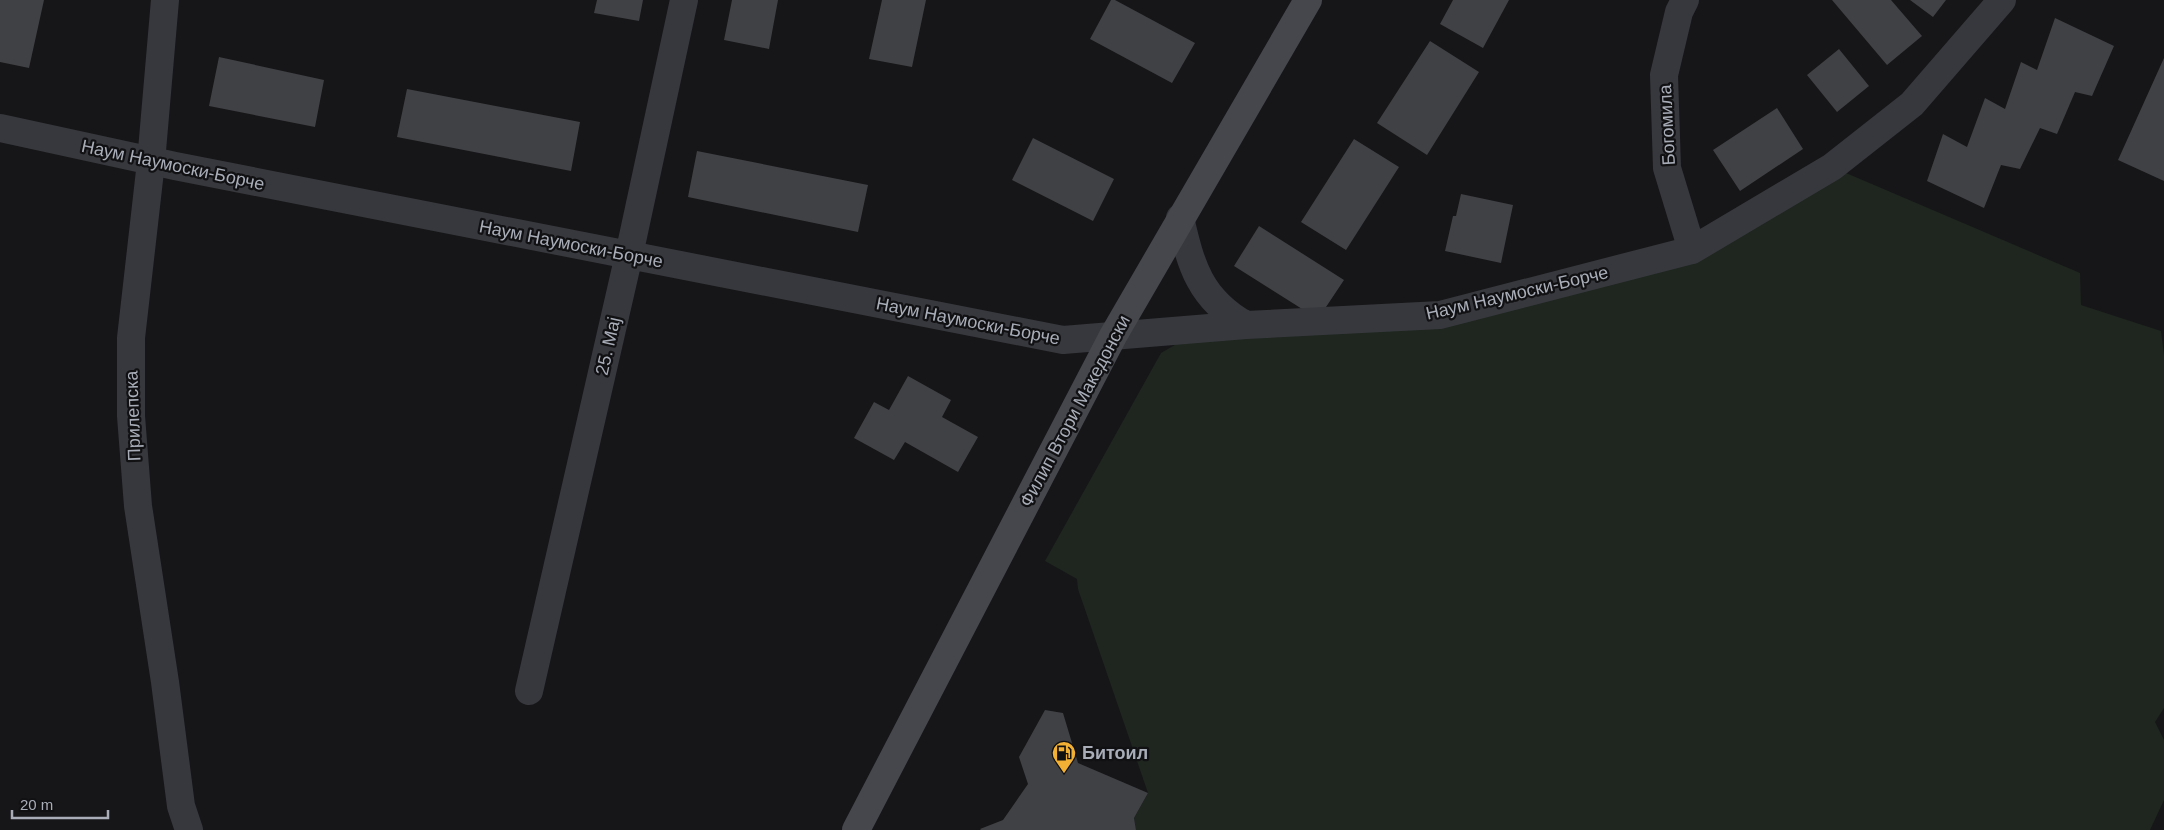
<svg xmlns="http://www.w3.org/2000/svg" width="2164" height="830" font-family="Arial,sans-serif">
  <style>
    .green { fill: #1e261f }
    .building { fill: #404145 }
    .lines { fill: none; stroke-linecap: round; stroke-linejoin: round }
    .minor { stroke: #37383d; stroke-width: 28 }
    .tertiary { stroke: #37383d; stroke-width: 28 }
    .secondary { stroke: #45474d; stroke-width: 28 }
    .labels { text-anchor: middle; stroke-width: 4.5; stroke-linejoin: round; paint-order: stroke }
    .street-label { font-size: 18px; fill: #a8adb8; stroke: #111113 }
    .poi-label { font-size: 18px; font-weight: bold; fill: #a8adb8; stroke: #111113; text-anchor: start }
  </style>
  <rect width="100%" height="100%" fill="#161618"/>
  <!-- green -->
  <path class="green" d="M1832 167 2080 273 2081 305 2161 331 2164 355V708L2155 722 2164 740V800L2150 830H1136L1134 818 1148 793 1078 589 1077 579 1045 561 1161 353 1204 328 1440 315 1692 250Z"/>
  <!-- building -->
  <path class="building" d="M0 0H44L29 68 0 62Z
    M597 0H643L639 21 594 13Z
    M732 0H778L769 49 724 40Z
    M882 0H926L912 67 869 59Z
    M1111 0H1115L1195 43 1172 83 1090 39Z
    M1453 0H1509L1483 48 1440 24Z
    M1832 0H1891L1922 36 1887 65Z
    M1910 0H1946L1933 17Z
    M2055 18 2114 46 2092 96 2075 92 2057 134 2040 128 2020 169 2001 165 1984 208 1927 181 1943 134 1967 147 1985 98 2005 109 2021 62 2037 70Z
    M1430 41 1479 72 1427 155 1377 123Z
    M1839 49 1869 86 1837 112 1807 75Z
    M219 57 324 80 315 127 209 106Z
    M2164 58V181L2118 160Z
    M407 89 580 122 571 171 397 137Z
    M1777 108 1803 149 1740 191 1713 150Z
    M1033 138 1114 179 1093 221 1012 180Z
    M1354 139 1399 167 1346 250 1301 222Z
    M697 151 868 185 858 232 688 197Z
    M1461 194 1513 205 1501 263 1445 251 1453 216H1456Z
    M1259 226 1344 280 1318 319 1234 266Z
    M908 376 951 400 942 417 978 437 958 472 905 442 894 460 854 438 874 402 889 410Z
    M1045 710 1063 713 1078 763 1148 793 1134 818 1136 830H981L980 829 1003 820 1028 784 1019 757Z"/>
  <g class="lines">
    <!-- minor -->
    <path class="minor" d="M1685 0 1679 12 1664 75 1667 168 1692 250
      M0 128 175 166 1063 340 1246 325 1440 315 1692 250 1832 167 1912 104 2002 0
      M1180 218C1191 266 1200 299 1246 325
      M529 691 629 255 684 0"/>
    <!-- tertiary -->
    <path class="tertiary" d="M165 0 151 162 131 338V416L138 506 165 682 181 806 189 830"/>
    <!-- secondary -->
    <path class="secondary" d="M856 830 1113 336 1308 0"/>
  </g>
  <!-- icons -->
  <defs>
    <g id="fuel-pin" transform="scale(1.25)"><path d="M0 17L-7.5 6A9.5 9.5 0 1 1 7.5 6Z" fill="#f2b134" stroke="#111113"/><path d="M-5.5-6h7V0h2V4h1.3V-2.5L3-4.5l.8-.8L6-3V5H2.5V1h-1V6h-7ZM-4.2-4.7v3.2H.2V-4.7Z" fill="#111"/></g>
  </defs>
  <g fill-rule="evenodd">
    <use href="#fuel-pin" x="1064" y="753"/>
  </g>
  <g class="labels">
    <!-- street labels -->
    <g class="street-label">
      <text transform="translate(1667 125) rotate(-93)" y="6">Богомила</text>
      <text transform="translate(173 165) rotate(12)" y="6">Наум Наумоски-Борче</text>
      <text transform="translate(571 244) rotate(11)" y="6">Наум Наумоски-Борче</text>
      <text transform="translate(1517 293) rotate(-13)" y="6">Наум Наумоски-Борче</text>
      <text transform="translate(968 321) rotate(11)" y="6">Наум Наумоски-Борче</text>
      <text transform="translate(608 346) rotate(-77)" y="6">25. Мај</text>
      <text transform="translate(1075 411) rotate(-62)" y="6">Филип Втори Македонски</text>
      <text transform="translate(133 416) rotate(-92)" y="6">Прилепска</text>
    </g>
    <!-- poi labels -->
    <g class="poi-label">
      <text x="1082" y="759">Битоил</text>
    </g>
  </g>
  <!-- scale -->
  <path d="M12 810v8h96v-8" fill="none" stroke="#a8adb8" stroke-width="2.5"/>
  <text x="20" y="810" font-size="15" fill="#a8adb8" stroke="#111113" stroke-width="4" paint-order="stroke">20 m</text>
</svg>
